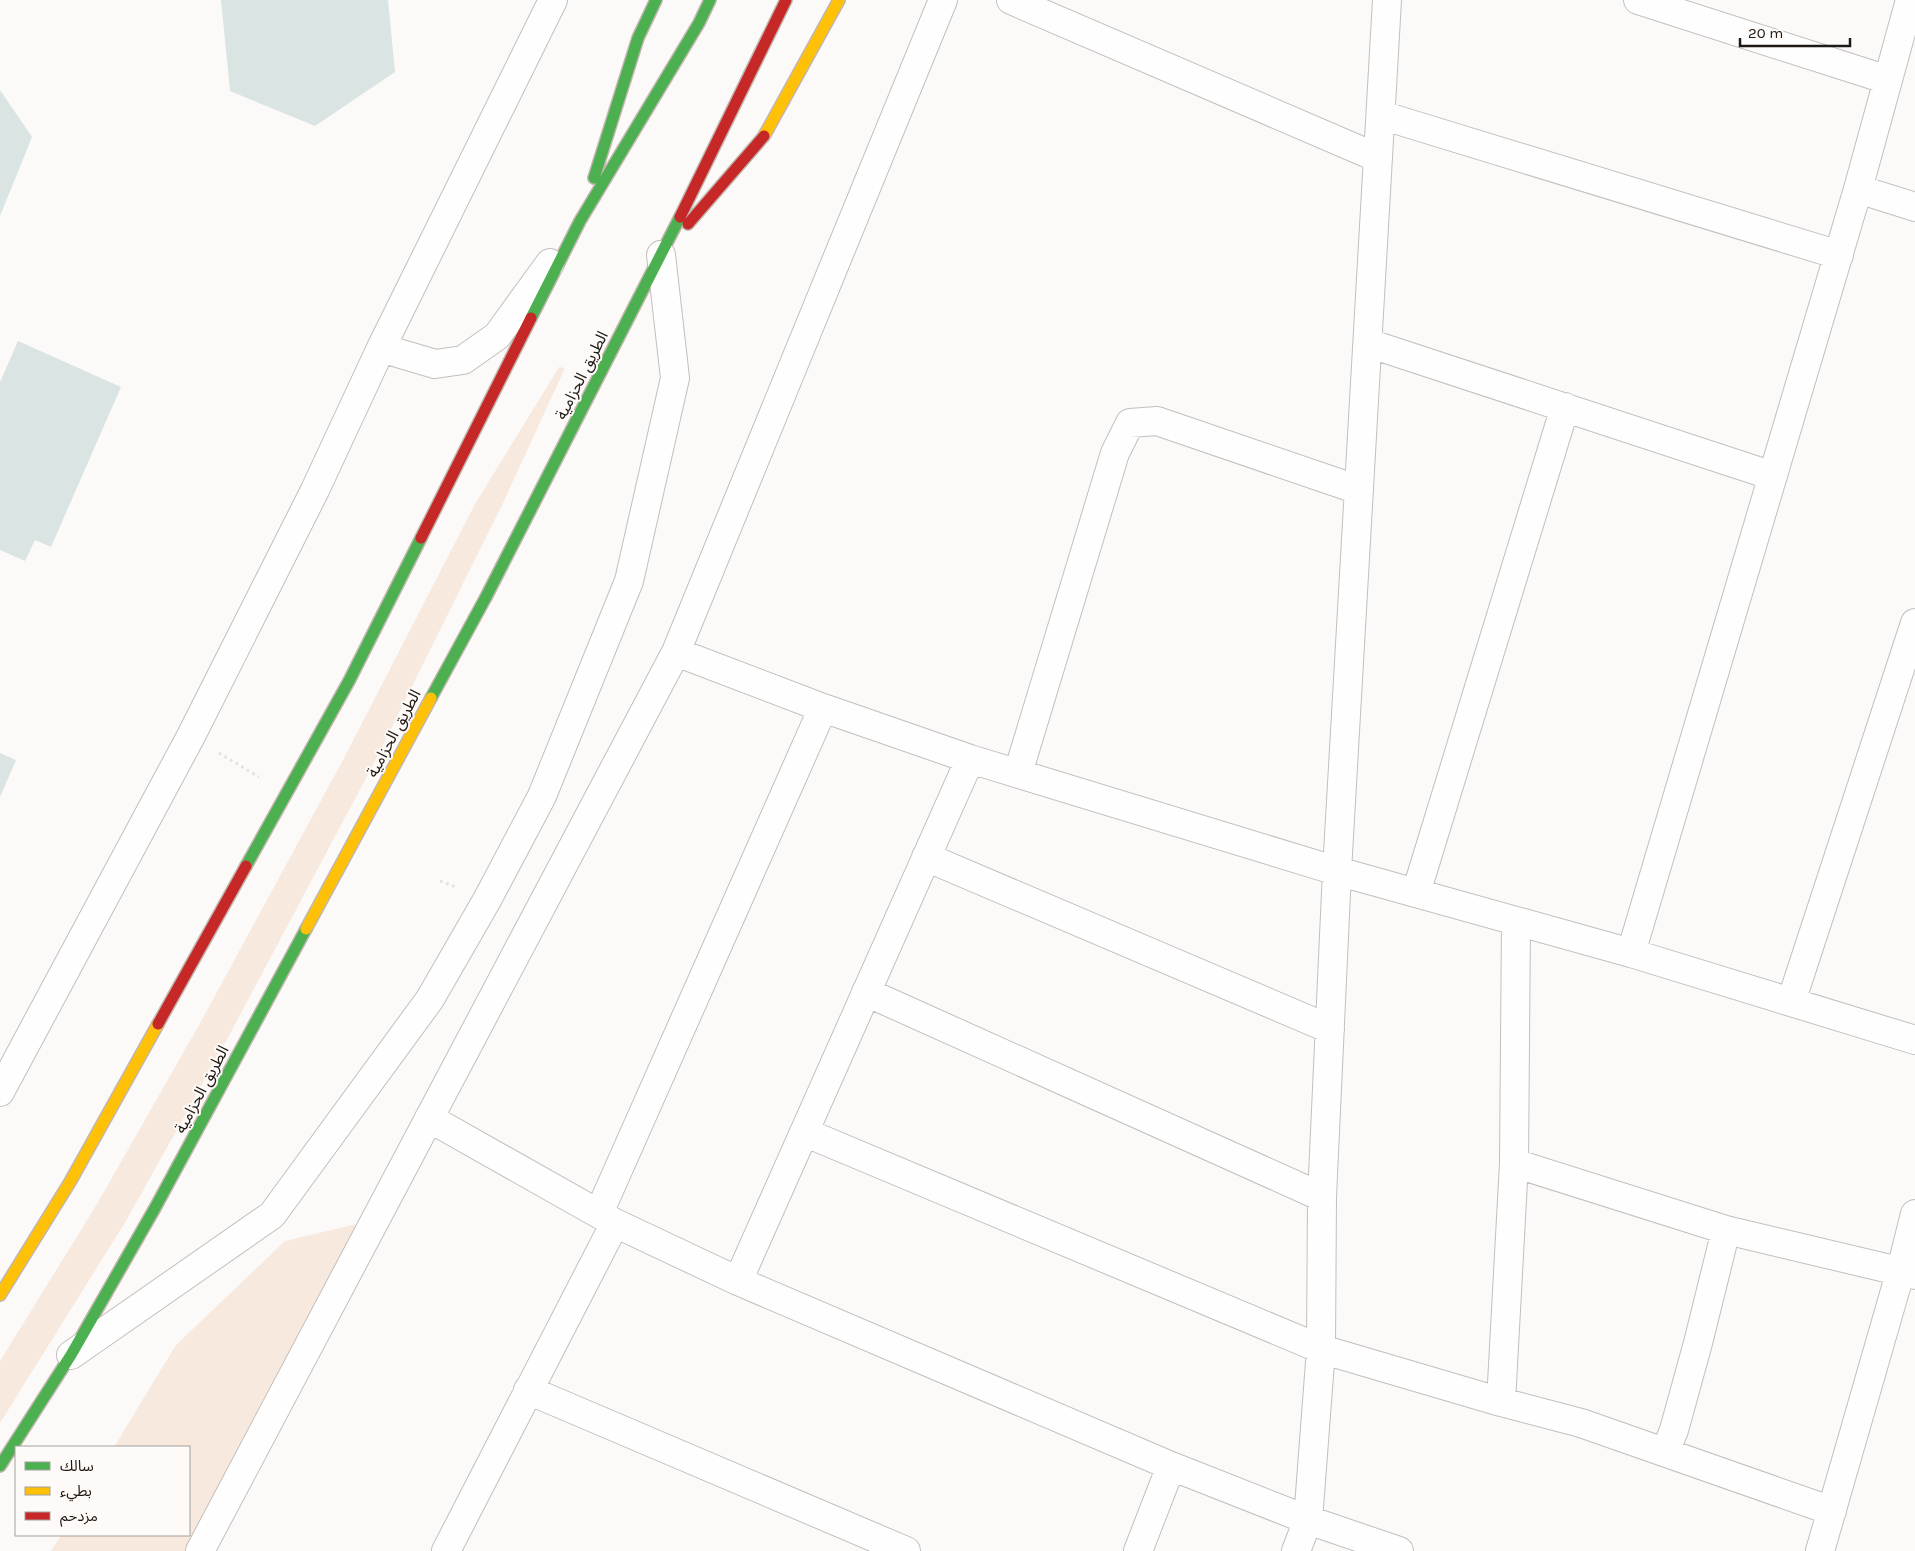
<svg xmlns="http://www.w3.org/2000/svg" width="1915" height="1551" font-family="Karla,'Noto Sans Arabic',sans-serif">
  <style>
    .green { fill: #f8e9de }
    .building { fill: #dae4e2 }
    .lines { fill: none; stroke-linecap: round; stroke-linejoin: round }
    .street-casing { stroke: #c2bfbc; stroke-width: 30 }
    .fast-casing { stroke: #c2b7af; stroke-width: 14 }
    .slow-casing { stroke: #c2b7af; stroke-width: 14 }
    .jam-casing { stroke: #c2b7af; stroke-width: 14 }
    .path { stroke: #e2e0e0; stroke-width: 3; stroke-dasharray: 2.5 4; stroke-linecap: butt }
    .street { stroke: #fffefe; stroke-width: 28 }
    .fast { stroke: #4caf50; stroke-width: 11 }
    .slow { stroke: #ffc107; stroke-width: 11 }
    .jam { stroke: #c62828; stroke-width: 11 }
    .labels { text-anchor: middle; stroke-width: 4; stroke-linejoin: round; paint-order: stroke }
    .street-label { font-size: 16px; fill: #1e1915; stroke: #fdfaf8 }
  </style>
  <rect width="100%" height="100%" fill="#fcfaf9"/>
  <!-- green -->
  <path class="green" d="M559 367 565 368 503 503 373 765 223 1047 126 1221 0 1423V1361L97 1204 199 1025 343 760 475 504Z
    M390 1216 209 1551H51L61 1535H189V1447H114L176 1345 285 1241Z"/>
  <!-- building -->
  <path class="building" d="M221 0H388L395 72 315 126 230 91Z
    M0 90 32 137 0 216Z
    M18 341 121 387 51 547 35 540 25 561 0 550V382Z
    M0 753 16 760 0 797Z"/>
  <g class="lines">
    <!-- street casing -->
    <g class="street-casing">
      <path id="street" d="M1011 0 1378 158
        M1638 0 1888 80
        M1381 115 1839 255
        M1858 189 1915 207
        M1368 343 1773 476
        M381 348 435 364 463 360 497 336 550 263
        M676 652 823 708 970 759 1337 871 1631 953 1915 1040
        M1018 773 1115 453 1130 423 1157 421 1359 490
        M926 857 1330 1029
        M1416 893 1565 407
        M1631 953 1858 189 1910 0
        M866 992 1322 1197
        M1791 1002 1915 623
        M0 1092 191 736 315 490 381 348 553 0
        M429 1118 615 1223 738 1281 1171 1466 1308 1520 1399 1551
        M804 1132 1321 1349 1501 1402 1581 1423 1832 1511
        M1514 1163 1726 1230 1915 1275
        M599 1213 823 708
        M738 1281 970 759
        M71 1355 272 1215 430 999 487 900 542 796 629 581 675 378 661 255
        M528 1390 906 1551
        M1501 1402 1514 1163 1516 921
        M1665 1452 1674 1430 1698 1343 1726 1230
        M200 1551 676 652 943 0
        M446 1551 615 1223
        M1138 1551 1171 1466
        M1296 1551 1308 1520 1321 1349 1322 1197 1337 871 1387 0
        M1820 1551 1901 1270 1915 1214"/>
    </g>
    <!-- fast casing -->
    <g class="fast-casing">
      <path id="fast" d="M594 178 638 38 656 0
        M531 318 580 221 699 23 710 0
        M431 698 486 597 680 217
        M246 866 349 681 421 538
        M0 1466 71 1355 155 1208 306 929"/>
    </g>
    <!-- slow casing -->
    <g class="slow-casing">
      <path id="slow" d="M764 136 839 0
        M306 929 431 698
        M0 1295 70 1182 158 1024"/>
    </g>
    <!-- jam casing -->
    <g class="jam-casing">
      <path id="jam" d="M680 217 786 0
        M688 224 764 136
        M421 538 531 318
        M158 1024 246 866"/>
    </g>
    <!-- path -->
    <path class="path" d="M219 753 259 777
      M440 881 456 887"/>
    <!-- street -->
    <use href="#street" class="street"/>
    <!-- fast -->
    <use href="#fast" class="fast"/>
    <!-- slow -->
    <use href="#slow" class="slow"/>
    <!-- jam -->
    <use href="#jam" class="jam"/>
  </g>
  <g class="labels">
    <!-- street labels -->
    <g class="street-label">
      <text transform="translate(581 375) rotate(-63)" y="6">الطريق الحزامية</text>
      <text transform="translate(393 733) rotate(-62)" y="6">الطريق الحزامية</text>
      <text transform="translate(201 1089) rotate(-62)" y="6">الطريق الحزامية</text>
    </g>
  </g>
  <!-- legend -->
  <rect x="15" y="1446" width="175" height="90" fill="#fdfaf8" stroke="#a4a09d"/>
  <rect x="25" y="1462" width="25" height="8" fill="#4caf50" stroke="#a4a09d"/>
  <text x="60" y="1471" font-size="15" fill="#1e1915">سالك</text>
  <rect x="25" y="1487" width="25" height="8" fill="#ffc107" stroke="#a4a09d"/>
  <text x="60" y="1496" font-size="15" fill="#1e1915">بطيء</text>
  <rect x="25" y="1512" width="25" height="8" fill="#c62828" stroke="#a4a09d"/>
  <text x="60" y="1521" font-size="15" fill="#1e1915">مزدحم</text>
  <!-- scale -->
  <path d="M1740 38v8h110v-8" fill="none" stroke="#1e1915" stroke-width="2.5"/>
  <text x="1748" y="38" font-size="15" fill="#1e1915" stroke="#fdfaf8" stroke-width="4" paint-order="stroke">20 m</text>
</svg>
